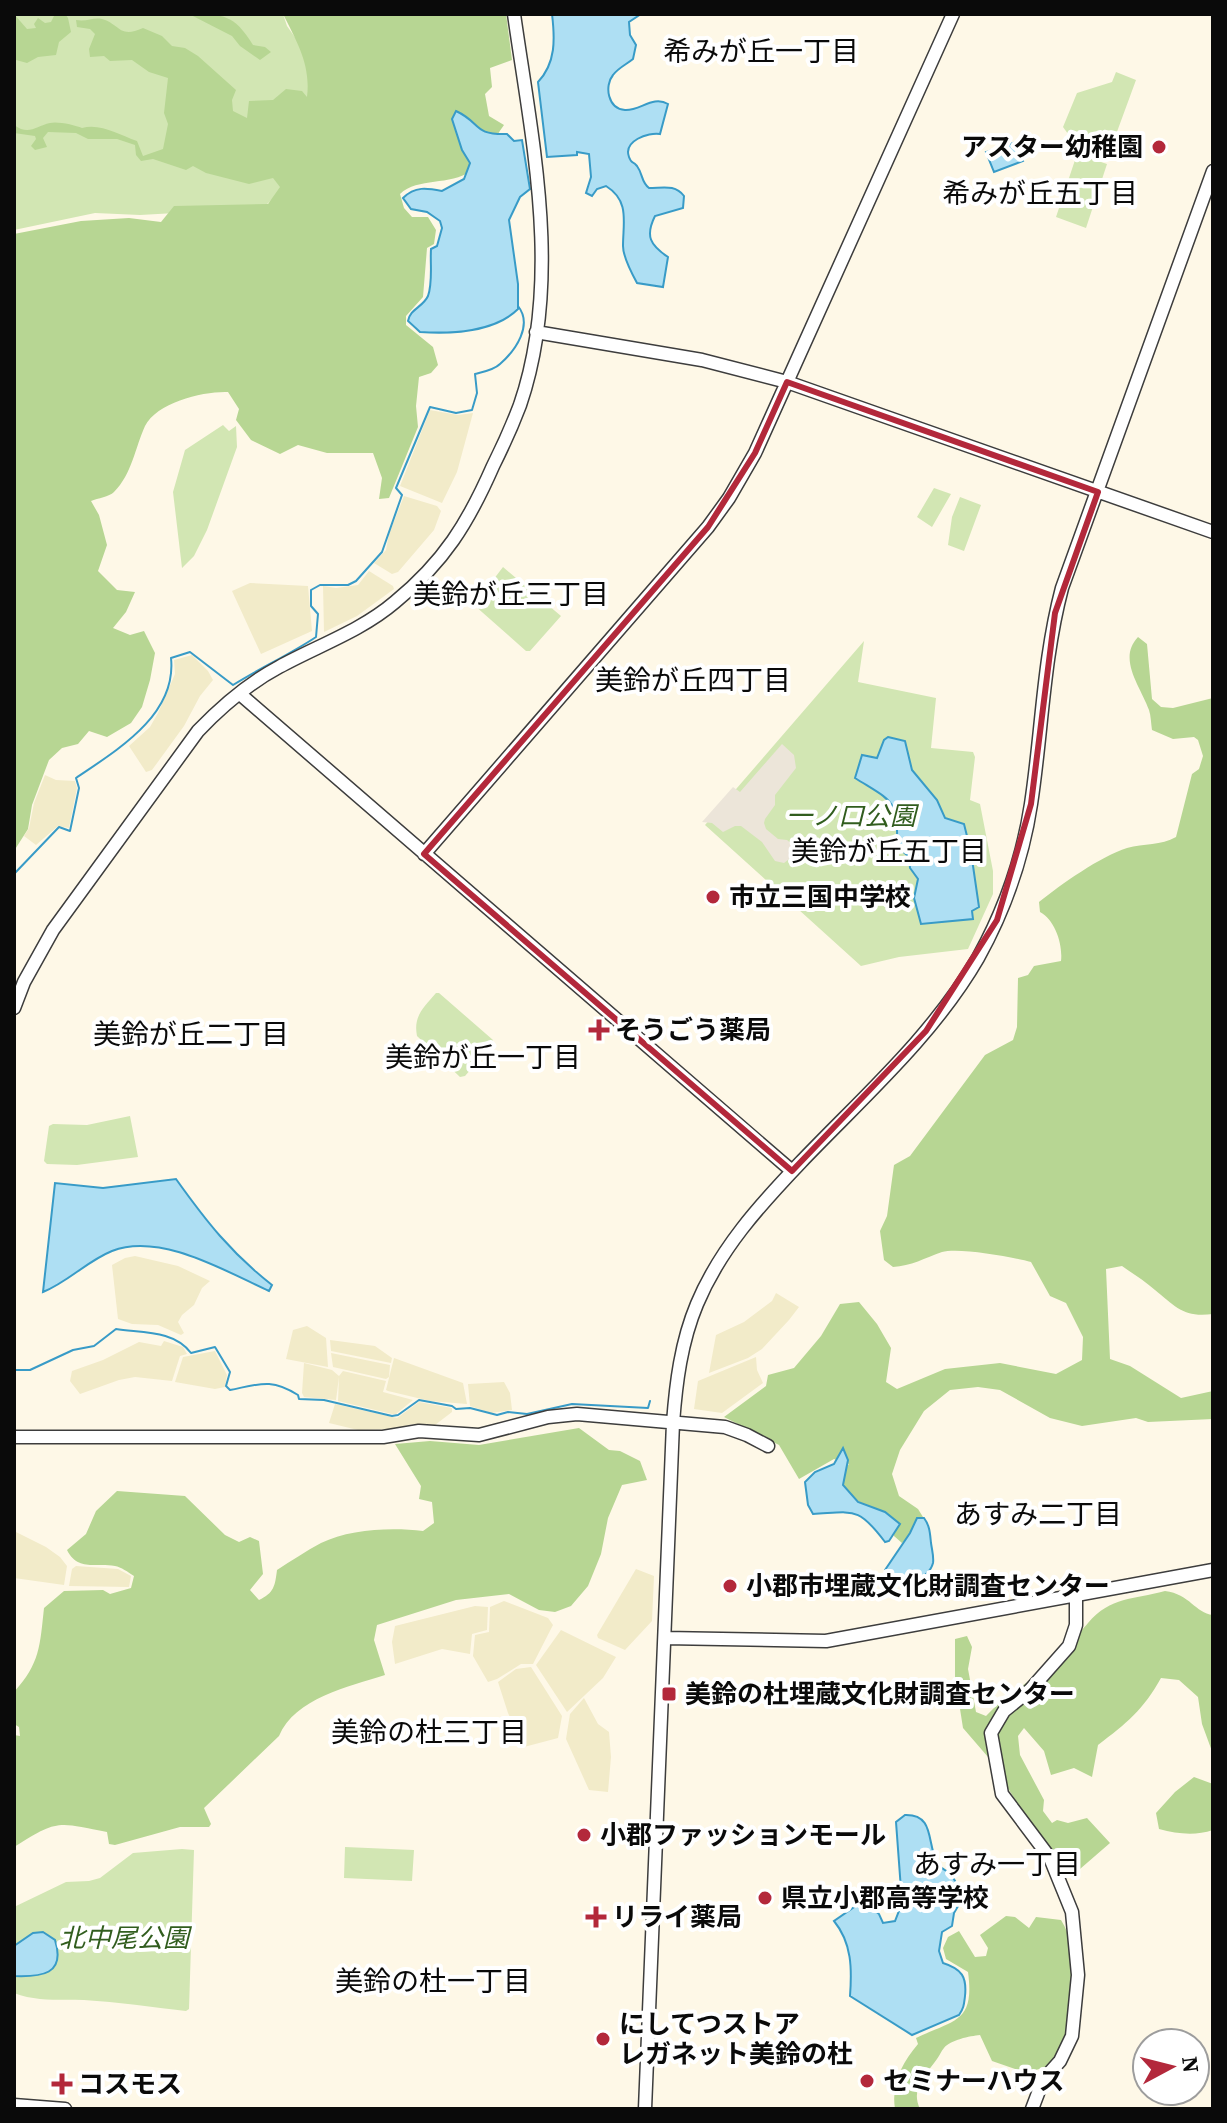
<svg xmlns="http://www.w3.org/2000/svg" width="1227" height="2123" font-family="'Source Serif 4','Noto Sans JP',serif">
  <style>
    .farmland { fill: #f2ebc9 }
    .green { fill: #d2e6b3 }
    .forest { fill: #b7d693 }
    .plaza { fill: #ece5d9 }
    .water { fill: #aedff3; stroke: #389bc7; stroke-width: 2 }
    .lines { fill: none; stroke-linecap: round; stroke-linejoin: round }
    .stream { stroke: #389bc7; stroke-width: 2 }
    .tertiary-casing { stroke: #3d3d3d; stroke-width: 15 }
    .tertiary { stroke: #fff; stroke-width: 12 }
    .marked { fill: none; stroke: #b3283b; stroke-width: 6; stroke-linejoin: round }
    .poi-dot { fill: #b3283b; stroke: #fff; stroke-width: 3 }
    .labels { text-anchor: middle; stroke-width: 8; stroke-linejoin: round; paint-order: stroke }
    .poi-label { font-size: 26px; font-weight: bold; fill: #0a0a0a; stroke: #fff; text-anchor: start }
    .park-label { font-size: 26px; font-style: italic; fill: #315d1e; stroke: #fff }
    .neighbourhood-label { font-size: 28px; fill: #0a0a0a; stroke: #fff }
  </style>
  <rect width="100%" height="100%" fill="#fef8e7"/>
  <!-- farmland -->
  <path class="farmland" d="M430 410 458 415 473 413 457 472 442 503 400 486Z
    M404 496 437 506 441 511 434 530 398 572 392 574 374 563 386 550 389 534Z
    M369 571 393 586 394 589 357 616 324 632 323 586 336 588 358 585Z
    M250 583 308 586 312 631 261 654 232 591Z
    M192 655 208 671 213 680 200 696 184 726 152 770 146 772 129 746 150 727 158 713 175 674 174 660Z
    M45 775 56 780 75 781 77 788 69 828 58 826 36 845 24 836 29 828 34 803Z
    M135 1256 178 1266 210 1281 202 1288 194 1305 182 1315 178 1322 184 1333 181 1335 158 1325 132 1324 118 1319 112 1265 125 1258Z
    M776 1293 799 1307 789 1320 762 1349 748 1358 709 1373 716 1335 744 1322 772 1301Z
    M307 1326 326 1338 328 1367 286 1359 293 1330Z
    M330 1340 375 1346 392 1358 391 1363 331 1351Z
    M164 1341 183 1347 187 1354 180 1356 172 1381 135 1377 119 1380 80 1394 70 1381 72 1371 103 1360 139 1342 161 1346Z
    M215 1351 227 1375 225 1387 215 1389 175 1382 183 1357Z
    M331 1353 390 1365 389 1377 386 1379 333 1367Z
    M756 1357 757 1370 763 1383 722 1413 694 1409 698 1381Z
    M394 1358 463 1383 467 1404 430 1401 388 1391 386 1390Z
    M304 1363 332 1370 339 1376 343 1371 386 1381 383 1392 413 1400 396 1414H392L338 1401 339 1377 336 1400 304 1397 302 1393Z
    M504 1382 510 1393 512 1410 491 1413 470 1406 468 1384Z
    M419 1402 452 1408V1412L435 1425 412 1424 394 1429 358 1430 329 1423 335 1404 397 1418Z
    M14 1531 46 1547 60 1557 67 1566 64 1585 14 1578Z
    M76 1566 118 1569 131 1576 129 1587 69 1586 72 1569Z
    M636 1569 654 1576 652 1621 625 1650 598 1638 597 1635Z
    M504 1601 548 1618 553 1625 533 1664H521L497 1679 488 1682 473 1656 475 1635 489 1632 490 1607Z
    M475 1606 488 1607 487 1630 472 1634 470 1654 442 1649 395 1664 392 1642 395 1626Z
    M561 1630 616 1657 603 1678 567 1712 536 1665Z
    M531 1667 562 1716 558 1738 524 1747 508 1713 498 1682 516 1669Z
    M584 1698 598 1724 609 1732 611 1757 608 1792 589 1790 566 1739 570 1714Z"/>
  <!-- green -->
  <path class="green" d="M14 14H283L287 26 314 64 319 92 287 185 263 208 140 215 95 213 14 230Z
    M1116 72 1136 80 1107 159 1079 149 1063 127 1077 93 1112 82Z
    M1077 154 1107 164 1086 228 1056 217Z
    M223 425 229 431 236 426 237 447 207 530 194 556 182 568 173 492 185 450Z
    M934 488 951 494 932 527 917 517Z
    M960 497 981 505 964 551 948 545 952 517Z
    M503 567 561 616 530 651H526L474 605Z
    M864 641 858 682 936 698 931 748 973 752 975 757 970 800 980 804 993 871V894L968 949 899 957 861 966 705 825Z
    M436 993H439L493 1040 492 1045 465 1076 460 1077 417 1036C413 1016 424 1007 436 993Z
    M130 1116 138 1157 77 1165 47 1164 44 1161 49 1126 53 1124 87 1125Z
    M345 1847 414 1850 412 1881 344 1878Z
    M182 1849 194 1850 189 2009 186 2011C152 2007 118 2002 84 2000 60 1999 37 2002 14 1993V1907L66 1882 89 1881 100 1878 133 1853Z"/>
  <!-- forest -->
  <path class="forest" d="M14 14 27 29 36 28 34 24 38 18 45 23 51 22 55 14H65L68 18 71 32 59 42 56 55 38 57 27 63 16 60Z
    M189 14C223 14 234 14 253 45L265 47 271 52 260 60 240 46 232 36Z
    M283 14H506L512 60 490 68 492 87 485 94 489 116 504 125C495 137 482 163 471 171 450 186 418 177 400 194L404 208 412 217H428L436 230 434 244 427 248 423 297 406 316V325L433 347 438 365 431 373 419 377 416 406 418 427 389 498 379 499 382 478 373 453H327L298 445 280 454 251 440 236 420 239 409 228 392C204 391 157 402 145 426 135 448 132 474 114 492 109 497 98 498 91 501L99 515 107 545 98 571 117 590 135 592 126 612 113 628 130 635 144 631 155 653 150 680 142 707 131 723 107 737 89 731 78 744 62 748 49 760 32 805 28 829 14 851V234L81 221 129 218 161 222 174 206 268 204 280 187 273 178 249 184 206 173 193 166 186 170 153 159 141 161 136 155 135 145 117 139H88L76 133 48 132 43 138 47 147 35 150 31 146 36 139 35 136 14 133V125C29 136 36 126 50 123 57 121 75 125 82 128 101 123 119 135 137 141L143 156 163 149 168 124 164 113 168 78 149 72 132 60 110 61 104 56 90 57 89 49 95 34 90 29 77 27 76 20C87 22 93 17 102 19 120 24 119 39 143 28L162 36 172 46 185 48 198 56 236 90 232 100 233 111 247 118 249 101 273 100 286 89 302 91 307 97C311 65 297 42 283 14Z
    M1138 637 1147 644 1152 699 1161 707 1173 708 1213 698V1314C1184 1318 1176 1307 1155 1290 1145 1281 1133 1274 1122 1266L1106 1269 1110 1359 1130 1366 1181 1398 1213 1391V1419L1148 1422 1136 1418 1082 1426 1050 1418 1000 1390 978 1387 950 1390 924 1411 900 1450 892 1474 899 1496 918 1509 923 1517 918 1529 902 1543 894 1536 893 1527 845 1491 841 1475 849 1464 834 1459 799 1479 779 1445 724 1417 766 1386 768 1375 794 1368 821 1336 840 1304 859 1302 877 1324 891 1348 886 1382 897 1389 945 1369 1000 1363 1056 1374 1082 1360 1083 1337 1066 1303 1050 1296 1031 1262C1013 1257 958 1247 942 1252 925 1258 911 1266 893 1267L884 1260 880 1231 887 1216 894 1165 910 1156 985 1055 1013 1040 1017 1027 1018 978 1028 975 1034 966 1061 961C1063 944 1055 920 1040 912L1039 902C1060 885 1101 856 1127 848 1144 843 1161 846 1176 837L1192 774 1199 769 1203 756 1198 740 1194 737 1173 739 1152 730C1151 724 1151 716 1149 710 1141 687 1117 659 1138 637Z
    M579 1428 609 1450 620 1451 640 1461 647 1480 622 1485 608 1518 601 1554 588 1586 571 1606 555 1612 539 1610 509 1594 456 1600 377 1625 374 1640 385 1675C348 1687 295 1698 279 1736L204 1808 211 1824 209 1827H180L115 1845 109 1844 107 1832C57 1822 58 1819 14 1847V1735L20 1736 19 1727 14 1724V1692C40 1664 40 1645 44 1608L64 1591 103 1590 110 1594 131 1588 134 1576C128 1572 121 1567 115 1566 96 1562 78 1572 67 1550L86 1534 96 1511 117 1491 185 1496 225 1535 239 1542 250 1537 259 1541 263 1574 250 1590 259 1600C274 1593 275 1586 277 1570 291 1561 306 1551 321 1543 349 1529 392 1527 423 1531L434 1523 432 1502 419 1499 421 1486 395 1444 430 1441 479 1445Z
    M1165 1591C1190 1594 1195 1613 1213 1615V1754L1202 1724 1198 1697 1179 1680 1161 1678C1143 1710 1127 1723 1098 1745L1092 1777 1074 1768 1051 1775 1044 1751 1024 1728 1018 1736 1020 1755 1044 1800 1043 1811 1052 1823 1057 1820 1068 1823 1087 1818 1110 1843 1080 1869 1068 1872 1025 1815 988 1757 963 1728 955 1677V1639L967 1636 972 1647 968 1669 976 1712 986 1716C1004 1697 1023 1685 1044 1671 1049 1667 1056 1667 1061 1664 1073 1657 1071 1649 1076 1638 1078 1633 1084 1628 1088 1623 1111 1596 1133 1600 1165 1591Z
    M1194 1777 1213 1784V1830C1195 1836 1178 1834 1159 1829L1156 1813 1175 1792Z
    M1006 1916 1015 1917 1029 1928 1036 1917 1061 1920C1081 1952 1075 1996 1066 2031 1064 2039 1065 2049 1060 2055 1052 2066 1039 2069 1027 2073L992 2061 980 2035C970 2036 950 2040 944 2048 941 2051 940 2055 937 2059 926 2075 910 2088 920 2109H895C891 2084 902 2063 918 2044L916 2038C954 2020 975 2023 968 1972L946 1959 943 1948 948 1937 959 1931 975 1957 986 1956 988 1948 980 1935Z"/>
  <!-- plaza -->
  <path class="plaza" d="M782 744 794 755 796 768 775 795V805L765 819 764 823 766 829 778 839 787 840 793 845V856L784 863 775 861 762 842 741 826H735L723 832 712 823 702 822 733 787 740 792Z"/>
  <!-- water -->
  <path class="water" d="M552 14H641L629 22 630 35 636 45 633 59C627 64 618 68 613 75 604 86 608 109 625 110 640 111 653 95 668 104L660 134C648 132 623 141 629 157 632 165 632 160 637 166 643 174 641 182 649 188 663 188 675 184 684 196L683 208 655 216C645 236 650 245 668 257L663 287 637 283C631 272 623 257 623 246 623 222 630 201 606 186L597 189 592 196 586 193 591 177 589 154 577 152V155L547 157 538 82C556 63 555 39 552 14Z
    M456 111C482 123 472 135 507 134L514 141 522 140 530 189 520 197 509 220 518 284V309C495 332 451 334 420 332L408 321C410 309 423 307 428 296 433 282 430 264 431 249L437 246 442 228 440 221 427 212 411 209 403 198C415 186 427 188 442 191L464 179 470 163 462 150 452 119Z
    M1016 142 1023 161 994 172 986 152Z
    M888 737 905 741 912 770 937 800 945 818 964 824 971 852 979 907 972 911 973 919 921 924 914 898 918 879 910 868 909 857 897 846C898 799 893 802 855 778L862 755 877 758 884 740Z
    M176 1179C206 1221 231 1253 272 1285L269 1291C225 1271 160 1232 112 1251 87 1261 68 1282 43 1292L55 1183 103 1188Z
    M843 1448 848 1460 843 1485 858 1502 885 1512 900 1524 889 1541 885 1542C858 1506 854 1512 813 1514L808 1505 805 1482 815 1472 834 1464Z
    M917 1518H924C930 1526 930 1534 931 1543 932 1550 934 1557 933 1563 928 1582 901 1583 886 1579L885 1570 910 1533Z
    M905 1815C936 1814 926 1845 938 1864 940 1868 944 1869 948 1872 956 1879 960 1890 961 1901L954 1913 952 1926 942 1932 939 1951 943 1963C962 1969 967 1977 965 1996 964 2004 964 2008 959 2015L912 2035 850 1996C852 1969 852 1943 834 1921L863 1901 879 1914 883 1923 895 1921 902 1903 896 1822Z
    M43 1932 55 1940C66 1975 41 1977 14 1976V1946L33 1933Z"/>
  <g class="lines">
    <!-- stream -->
    <path class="stream" d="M14 874 59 827 70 831 79 788 76 778C117 750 177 715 171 658L190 652 233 685C260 668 289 655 316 637L318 614 311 606V590L320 585H348L356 581 382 552 402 495 396 488 430 407 456 413 472 410 477 393 475 374C483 372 494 370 500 364 516 350 533 325 518 306
      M14 1370H30L73 1350 94 1346 116 1329C142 1333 174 1330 191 1353L215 1347 230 1372 226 1386 230 1390C260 1384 271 1378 298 1395L299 1399 324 1400 392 1416 398 1415 419 1400 452 1406 456 1409 470 1408 497 1415 508 1412 527 1414 572 1404 648 1408 650 1401"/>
    <!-- tertiary casing -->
    <g class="tertiary-casing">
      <path id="tertiary" d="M536 332 702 360 787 382 1213 532
        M240 694 792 1171
        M424 854 708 527 729 498 755 453 953 14
        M14 1008 24 982 53 930 198 731C221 707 249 683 279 667 317 646 361 631 395 602 444 562 468 523 493 466 503 446 512 426 520 405 563 279 532 141 514 14
        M14 1437H383L419 1431 479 1435 548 1417 577 1414 725 1427 747 1435 768 1446
        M665 1638 826 1641 1213 1570
        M14 2105 65 2109
        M645 2109 673 1423C676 1383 681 1342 697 1304 720 1249 759 1206 800 1163 862 1098 933 1036 978 958 1004 911 1023 857 1031 804 1042 732 1043 660 1062 588L1213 171
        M1032 2109 1043 2080 1060 2061 1072 2036 1078 1975 1072 1912 1050 1858 1002 1794 991 1733 1004 1711 1030 1690 1069 1646 1076 1625V1595"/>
    </g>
    <!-- tertiary -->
    <use href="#tertiary" class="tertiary"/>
  </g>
  <!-- marked area -->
  <path class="marked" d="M787 382 1098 492 1055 613 1031 804 997 920 926 1031 792 1171 424 854 708 527 755 453Z"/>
  <!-- markers -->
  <g class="poi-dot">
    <circle cx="1159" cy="147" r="8"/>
    <circle cx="713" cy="897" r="8"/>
    <path d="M595 1018h8v8h8v8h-8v8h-8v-8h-8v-8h8z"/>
    <circle cx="730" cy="1586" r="8"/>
    <rect x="661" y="1686" width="16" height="16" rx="4"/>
    <circle cx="584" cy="1835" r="8"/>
    <circle cx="765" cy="1898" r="8"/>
    <path d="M592 1905h8v8h8v8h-8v8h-8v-8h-8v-8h8z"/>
    <circle cx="603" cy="2039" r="8"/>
    <circle cx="867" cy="2081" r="8"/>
    <path d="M58 2072h8v8h8v8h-8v8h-8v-8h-8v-8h8z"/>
  </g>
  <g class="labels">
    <!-- poi labels -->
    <g class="poi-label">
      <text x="1143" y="156" text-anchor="end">アスター幼稚園</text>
      <text x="729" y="906">市立三国中学校</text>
      <text x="615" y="1039">そうごう薬局</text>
      <text x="746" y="1595">小郡市埋蔵文化財調査センター</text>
      <text x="685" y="1703">美鈴の杜埋蔵文化財調査センター</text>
      <text x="600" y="1844">小郡ファッションモール</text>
      <text x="781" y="1907">県立小郡高等学校</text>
      <text x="612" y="1926">リライ薬局</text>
      <text x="619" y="2033">にしてつストア<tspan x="619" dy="30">レガネット美鈴の杜</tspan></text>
      <text x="883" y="2090">セミナーハウス</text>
      <text x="78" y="2093">コスモス</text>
    </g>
    <!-- park labels -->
    <g class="park-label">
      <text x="851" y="825">一ノ口公園</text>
      <text x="124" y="1947">北中尾公園</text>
    </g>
    <!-- neighbourhood labels -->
    <g class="neighbourhood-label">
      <text x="761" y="61">希みが丘一丁目</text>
      <text x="1040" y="203">希みが丘五丁目</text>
      <text x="511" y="604">美鈴が丘三丁目</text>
      <text x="693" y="690">美鈴が丘四丁目</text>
      <text x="889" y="861">美鈴が丘五丁目</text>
      <text x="191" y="1044">美鈴が丘二丁目</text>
      <text x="483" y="1067">美鈴が丘一丁目</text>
      <text x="1038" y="1524">あすみ二丁目</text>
      <text x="429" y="1742">美鈴の杜三丁目</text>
      <text x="997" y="1874">あすみ一丁目</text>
      <text x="433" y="1991">美鈴の杜一丁目</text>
    </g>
  </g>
  <!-- border -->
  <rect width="1227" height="2123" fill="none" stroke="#0a0a0a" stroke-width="32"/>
  <!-- north arrow -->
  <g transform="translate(1171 2067) rotate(83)"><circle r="38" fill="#ffffff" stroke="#9d9d9d" stroke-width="2"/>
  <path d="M0-6L14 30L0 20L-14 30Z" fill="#b3283b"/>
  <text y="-12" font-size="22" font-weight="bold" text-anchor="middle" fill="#0a0a0a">N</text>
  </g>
</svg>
